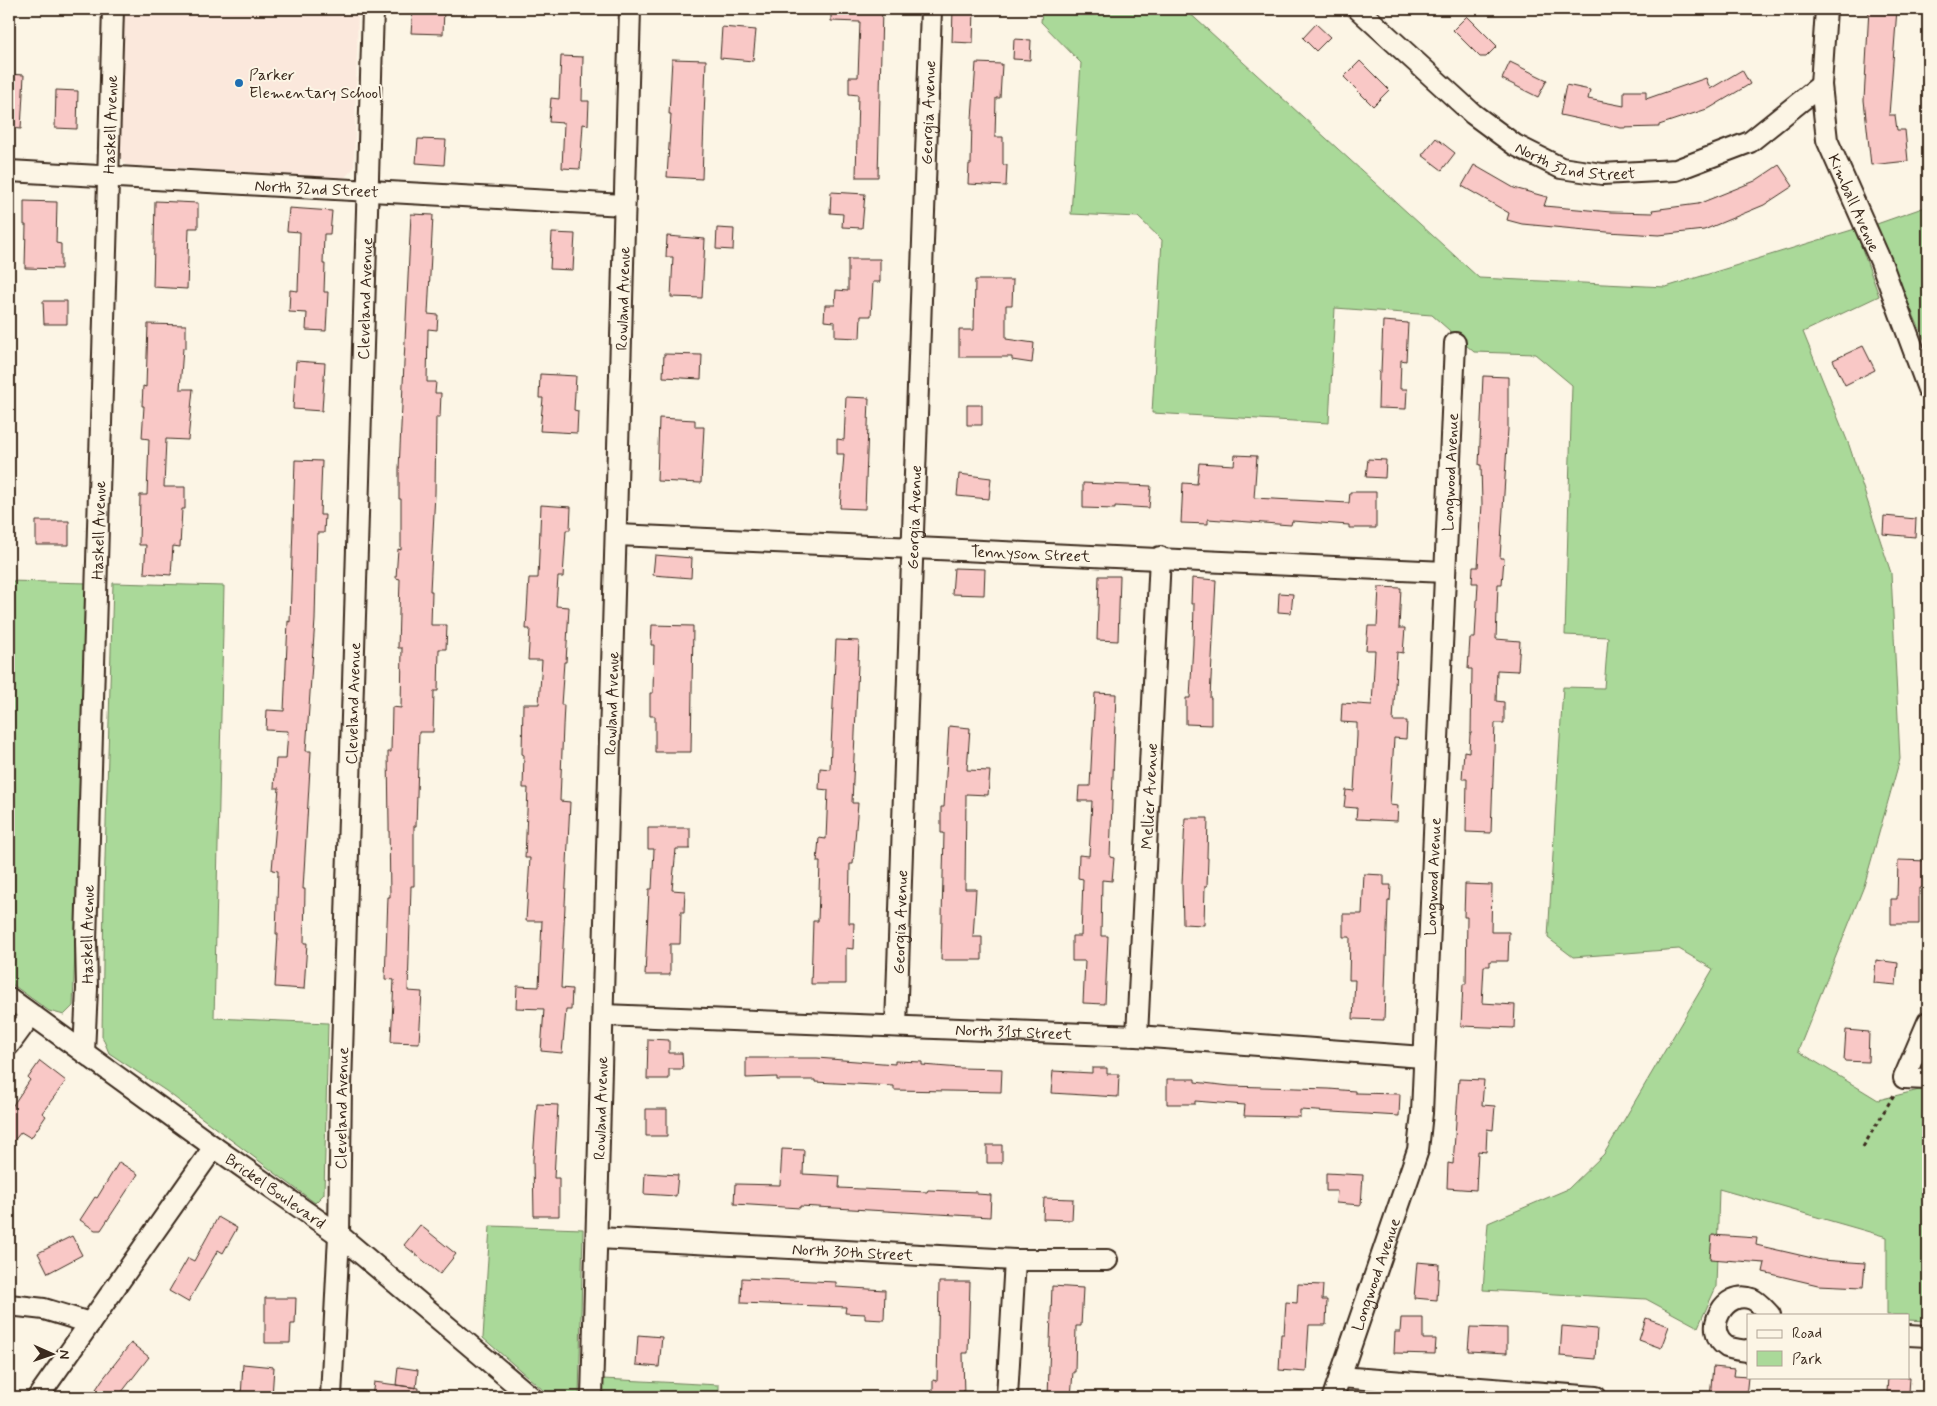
<svg xmlns="http://www.w3.org/2000/svg" width="1937" height="1406" font-family="Mynerve,sans-serif">
  <style>
    .built { fill: #fbe8dc }
    .green { fill: #aad999; stroke: #72825c }
    .building { fill: #f9c8c6; stroke: #3b2a1e }
    .lines { fill: none; stroke-linecap: round; stroke-linejoin: round }
    .minor-casing { stroke: #3b2a1e; stroke-width: 24 }
    .path { stroke: #3b2a1e; stroke-width: 3; stroke-dasharray: 4 4; stroke-linecap: butt }
    .minor { stroke: #fcf5e5; stroke-width: 20 }
    .poi-dot { fill: #1f6fb2; stroke: #fcf5e5; stroke-width: 2 }
    .labels { text-anchor: middle; stroke-width: 4; stroke-linejoin: round; paint-order: stroke }
    .poi-label { font-size: 16px; fill: #3b2a1e; stroke: #fcf5e5; text-anchor: start }
    .street-label { font-size: 16px; fill: #3b2a1e; stroke: #fcf5e5 }
  </style>
  <rect width="100%" height="100%" fill="#fcf5e5"/>
  <filter id="ink" filterUnits="userSpaceOnUse"><feTurbulence type="fractalNoise" baseFrequency=".02" numOctaves="2"/><feDisplacementMap in="SourceGraphic" scale="10" xChannelSelector="R" yChannelSelector="G"/><feConvolveMatrix kernelMatrix="1 2 1 2 8 2 1 2 1" color-interpolation-filters="sRGB"/></filter>
  <g filter="url(#ink)">
    <!-- built -->
    <path class="built" d="M124 9H358L354 168 344 178 126 165 120 157Z"/>
    <!-- green -->
    <path class="green" d="M1042 9H1185L1479 278 1666 287 1855 229 1879 296 1803 332 1849 445 1891 573 1900 759 1864 886 1798 1051 1878 1100 1919 1090H1928V1321L1908 1320V1315H1887V1237L1719 1189 1716 1287 1698 1327 1646 1299 1483 1290 1488 1223 1568 1189 1604 1154 1713 969 1679 949 1573 957 1548 938 1563 687 1604 688 1608 637 1565 635 1572 385 1535 354 1474 352 1432 315 1335 308 1329 423 1152 413 1162 240 1138 217 1071 214 1081 63 1041 22Z
      M1928 206V348L1874 225Z
      M9 581 88 583 73 1006 64 1015 49 1011 9 982Z
      M113 583 224 586 214 1018 328 1023 324 1194 315 1203 166 1091 109 1053 102 1036 104 893Z
      M490 1226 583 1229 579 1397H551L483 1338Z
      M603 1379 719 1385V1397H602Z"/>
    <!-- building -->
    <path class="building" d="M413 9H444L443 34 411 33Z
      M831 9H882L878 177H856L858 95 849 94V77H858L860 22 831 21Z
      M953 9H974L973 43 952 42Z
      M1869 9H1897L1889 115H1895L1897 130H1905L1908 161 1871 165 1864 100Z
      M1467 16 1497 46 1486 57H1480L1453 30Z
      M1316 24 1330 37 1316 51 1303 38Z
      M722 27 756 30 753 61 720 58Z
      M1014 39 1031 40 1030 60 1013 59Z
      M561 56 583 57 582 101H589L588 125 583 124 580 169 562 168 564 123 549 122 551 98 559 99Z
      M672 59 706 60 702 179 667 177 671 114H669Z
      M1360 61 1389 90 1373 106 1344 77Z
      M1510 62 1547 80 1538 97 1502 79Z
      M976 63 1002 64 1000 98H996L995 137H1003V165H1007L1006 186 968 184 969 164H971L972 119Z
      M1742 70 1750 84 1710 108 1659 125V127L1621 128 1560 115 1566 85 1590 90 1588 99 1624 106V91H1646V99L1706 78 1710 89Z
      M9 74 24 75 21 129 9 128Z
      M56 90 78 91 77 129 55 128Z
      M1436 138 1455 153 1442 170 1422 155Z
      M418 139 446 140 444 165 416 163Z
      M1474 165 1514 188 1547 197 1544 206 1611 212 1653 213 1652 210 1698 204 1755 181 1779 165 1793 186 1764 205 1704 230 1659 235 1607 232 1522 224 1507 220 1509 213 1462 186Z
      M831 192 865 194 862 228 842 227 843 214 830 213Z
      M24 201 57 202 56 243 61 244V269L25 268 26 225H24Z
      M155 201 198 203V228H189L187 289 153 287Z
      M289 208 332 211 330 234H324L323 264H325L324 292H328L326 331 306 330 307 313 289 312 290 290 298 291 300 232 287 231Z
      M411 214 433 215 428 314 438 315 437 330 428 329 427 382H436L435 393H441L440 417H436L435 493 430 591H432L431 625H447L446 649H439L438 691H434L433 732H419L416 826H414V886H411L408 991 422 992 419 1043 391 1042 394 980 385 979 388 897H390L388 752H391L392 707 401 708 402 648H398L400 579 396 578 398 549 401 550V499H399V469Z
      M717 228 734 229 733 250 716 249Z
      M552 233 575 234 573 270 550 269Z
      M667 236 705 239 702 298 671 297 673 257H666Z
      M848 259H880V282H873L871 316H861L860 338 835 337V322L824 321 825 305H835L836 290 848 291Z
      M975 280H1013L1012 305H1006V339L1034 343 1032 363 1012 360V357H959V330H974Z
      M43 301H67V324H44Z
      M1383 321 1408 323 1406 361 1401 360 1400 389H1407L1406 409 1378 408 1379 371 1381 372Z
      M148 324 186 325V348H183L180 389H193L188 440 166 439 164 487H185V509H182L180 547 173 546 171 575 144 573 146 545H139L140 495H147L149 439 142 438 144 406H142L143 386 146 387Z
      M1863 346 1875 370 1845 385 1833 360Z
      M664 354 702 355 701 379 663 377Z
      M296 361 325 363 322 411 293 409Z
      M540 374 576 376 574 410 578 411 577 433 540 431 543 398H539Z
      M1483 376 1508 377V429L1500 558H1504L1502 584H1498L1496 639 1520 641 1518 671 1497 670 1496 701 1504 702V723H1495L1491 833 1466 832 1467 779H1462L1464 751 1469 752 1470 734H1471L1472 669H1468L1470 638H1475L1478 583H1472L1473 567H1478L1482 504 1481 465H1479Z
      M846 397 869 398 865 509 840 508 844 454H837V439L844 440Z
      M967 405H982V425H967Z
      M659 418 695 420V427H704L701 483 657 481Z
      M1235 455 1257 456 1254 498 1349 503 1350 492H1376V528H1349V525L1292 521 1291 525 1208 519V524L1181 523 1183 483 1197 484 1199 463 1234 465Z
      M1368 459 1386 460 1385 478 1366 477Z
      M295 460 322 461 320 515H325L324 533H317L315 620 306 751H311L303 889H305L304 943H307L304 989 275 987 278 934H276L278 871 272 870 279 788H274L276 759H286L288 731 266 730 267 710 284 711 288 621 290 622Z
      M959 474 991 478 989 499 957 496Z
      M1083 483 1151 486 1149 508 1115 506V509L1083 508Z
      M541 505 571 507 570 530H566L563 577H558L556 606 569 607 566 662H564L561 705H564L563 726 560 801 570 802 561 988 572 989 571 1010H566L562 1053 541 1051 544 1009 516 1008 517 986 539 987 542 921H526L530 858H525L528 788H523L524 755 522 754 523 704H539L542 660H528L530 629H526L529 578H538Z
      M1884 516 1916 519 1915 537 1883 534Z
      M36 521H69V545H36Z
      M655 555 692 558 691 578 653 575Z
      M954 568 985 569 984 595 952 594Z
      M1099 576H1120L1118 641 1097 640Z
      M1192 578 1216 580 1210 698H1211V725L1186 724V698H1190L1193 644 1194 604H1191Z
      M1379 587 1401 588 1399 628H1405L1403 653 1397 652 1393 721H1407L1406 739 1394 738 1390 805 1398 806 1397 821 1356 819 1357 808 1344 807 1346 790 1354 791 1357 736V723L1341 722 1342 703 1372 705 1375 650H1366L1368 626H1377Z
      M1279 593 1293 594 1291 613 1278 612Z
      M652 625 693 626 691 752H655V716H650V693H653L654 645H651Z
      M836 640 859 641 852 803H858L853 864H850L849 923H854L853 949 846 948V984H811L813 921H818L820 862H817L819 838 826 839 828 790 819 789 820 768 830 769Z
      M1095 693 1116 694 1110 857 1114 858 1112 881 1102 880 1101 936H1108L1105 1004 1083 1003 1085 961H1072V936H1081L1083 879 1078 878 1079 855 1089 856 1092 801H1078L1079 786H1090Z
      M949 726 970 728 967 770 990 771 988 795 966 794 965 889H976L973 937H982V960H941L944 833H941V807H944Z
      M1185 818H1208L1207 858H1208L1207 886H1205L1204 925 1183 924 1182 884Z
      M648 828H690V849H676L672 890 685 891 684 912H681L680 944H670V975H645L649 889H652L654 849H648Z
      M1898 860 1928 861V888H1919V924H1891V899H1897Z
      M1364 874 1384 875V885H1391L1390 901H1388L1384 1020 1353 1019 1355 980H1349L1350 937H1343V914H1362Z
      M1465 884 1492 885 1491 932H1509L1508 961H1490V966H1484L1482 1003 1515 1005 1514 1028 1461 1026 1463 984H1466L1467 917H1464Z
      M1876 960 1898 963 1896 985 1874 983Z
      M1846 1030 1869 1032 1868 1062 1844 1061Z
      M648 1039 669 1040V1053H682L683 1069H669V1079H647Z
      M746 1058H817L895 1064V1061L922 1062V1065L961 1068 1002 1069 1001 1092 894 1090V1086L815 1082V1080H777V1077L746 1078Z
      M40 1061 66 1081 42 1113 46 1116 31 1138 21 1132 9 1147V1111L30 1080 28 1078Z
      M1092 1068H1107V1074H1119L1118 1097 1051 1093 1053 1071 1092 1073Z
      M1167 1079H1195V1082L1230 1086 1329 1089 1355 1091V1093L1400 1094 1399 1116 1300 1110V1117L1244 1116 1245 1105 1195 1101V1104H1167Z
      M1459 1079 1484 1080 1482 1105 1495 1106 1493 1130 1487 1129 1486 1152 1478 1151 1476 1190 1447 1188 1448 1163 1453 1164Z
      M537 1104 558 1105 554 1178H559V1216H534L533 1160Z
      M646 1109H667V1136H646Z
      M987 1145H1002V1163H987Z
      M782 1149 804 1150 803 1174 840 1176 839 1188 927 1192 928 1190 977 1192V1194L991 1195 990 1217 800 1206V1208L734 1204 735 1184 780 1185Z
      M119 1162 138 1174 101 1230H95L80 1220 95 1197 97 1198Z
      M645 1173 678 1175 676 1196 644 1194Z
      M1326 1173 1363 1175 1361 1205 1336 1203 1337 1191H1326Z
      M1044 1198 1073 1199 1072 1220 1043 1219Z
      M218 1217 237 1228 223 1253 218 1250 188 1302 169 1291 188 1258 194 1261Z
      M420 1225 456 1254 440 1274 404 1245Z
      M1712 1235 1757 1238 1756 1245 1821 1260 1865 1263 1863 1287 1818 1285 1763 1272 1765 1263 1710 1259Z
      M72 1236 82 1255 48 1273 38 1253Z
      M1417 1262 1439 1264 1437 1300 1414 1298Z
      M742 1278 836 1282V1287L885 1290 884 1320 865 1319V1314L845 1313 846 1307 741 1303Z
      M939 1282H970L968 1353H963L964 1397H933V1380L937 1381Z
      M1298 1284 1323 1285 1322 1300H1327L1326 1325H1309L1306 1372 1279 1370 1281 1334H1284L1286 1302 1297 1303Z
      M1052 1286 1083 1288 1081 1326H1076L1075 1372H1073L1071 1397H1048Z
      M265 1298H296L295 1324H291L290 1343H265Z
      M1401 1318H1423V1339H1436L1435 1354 1394 1353 1395 1332H1400Z
      M1646 1318 1669 1326 1661 1348 1639 1340Z
      M1562 1326 1597 1329 1595 1359 1560 1356Z
      M1470 1327 1507 1328V1353L1468 1351Z
      M638 1335 662 1337 659 1367 636 1365Z
      M131 1343 149 1357 118 1397H91L102 1380Z
      M243 1364 274 1367 272 1397H241Z
      M398 1367 418 1370 416 1388 396 1385Z
      M1713 1367 1735 1369 1734 1376 1748 1377 1746 1397H1710Z
      M1888 1377H1910L1909 1393 1887 1392Z
      M374 1382 419 1388 418 1397H372Z"/>
    <g class="lines">
      <!-- minor casing -->
      <g class="minor-casing">
        <g id="minor">
          <path id="s1" d="M1358 9 1473 114 1515 145 1561 168 1602 174 1676 170 1750 142 1821 85"/>
          <path id="s2" d="M1826 9 1821 85 1827 140 1881 262 1928 389"/>
          <path id="s3" d="M9 171 624 205"/>
          <path id="s4" d="M617 535C893 548 1169 558 1445 572"/>
          <path id="s5" d="M9 998 214 1147 339 1235 531 1397"/>
          <path id="s6" d="M603 1015 1137 1036 1423 1057"/>
          <path d="M1928 1022 1904 1078 1928 1079"/>
          <path id="s7" d="M896 1026 931 9"/>
          <path id="s8" d="M1137 1036 1160 557"/>
          <path d="M9 1045 31 1015"/>
          <path id="s9" d="M84 1052 87 989 86 941 113 9"/>
          <path id="s10" d="M598 1238 1015 1260H1107"/>
          <path d="M9 1305 44 1309 90 1323"/>
          <path d="M1908 1335 1928 1336"/>
          <path d="M1748 1350 1746 1351C1740 1350 1732 1349 1727 1347 1701 1331 1725 1288 1752 1299 1759 1302 1765 1310 1770 1315"/>
          <path d="M1340 1377 1596 1397"/>
          <path d="M38 1397 214 1147"/>
          <path id="s11" d="M331 1397 339 1235 341 1087 373 9"/>
          <path id="s12" d="M592 1397 630 9"/>
          <path d="M1007 1397 1015 1260"/>
          <path id="s13" d="M1333 1397 1418 1150 1422 1113 1455 343"/>
        </g>
      </g>
      <!-- path -->
      <path class="path" d="M1863 1147 1895 1093"/>
      <!-- minor -->
      <use href="#minor" class="minor"/>
    </g>
  </g>
  <!-- markers -->
  <circle class="poi-dot" cx="239" cy="83" r="5"/>
  <g class="labels">
    <!-- poi labels -->
    <g class="poi-label">
      <text x="249" y="80">Parker<tspan x="249" dy="18">Elementary School</tspan></text>
    </g>
    <!-- street labels -->
    <g class="street-label">
      <text dy="6" stroke="none"><textPath href="#s7" startOffset="914">Georgia Avenue</textPath></text>
      <text dy="6" stroke="none"><textPath href="#s9" startOffset="928">Haskell Avenue</textPath></text>
      <text dy="6" stroke="none"><textPath href="#s1" startOffset="272">North 32nd Street</textPath></text>
      <text dy="6" stroke="none"><textPath href="#s3" startOffset="308">North 32nd Street</textPath></text>
      <text dy="6" stroke="none"><textPath href="#s2" startOffset="200">Kimball Avenue</textPath></text>
      <text dy="6" stroke="none"><textPath href="#s11" startOffset="1099">Cleveland Avenue</textPath></text>
      <text dy="6" stroke="none"><textPath href="#s12" startOffset="1099">Rowland Avenue</textPath></text>
      <text dy="6" stroke="none"><textPath href="#s13" startOffset="940">Longwood Avenue</textPath></text>
      <text dy="6" stroke="none"><textPath href="#s7" startOffset="509">Georgia Avenue</textPath></text>
      <text dy="6" stroke="none"><textPath href="#s9" startOffset="522">Haskell Avenue</textPath></text>
      <text dy="6" stroke="none"><textPath href="#s4" startOffset="414">Tennyson Street</textPath></text>
      <text dy="6" stroke="none"><textPath href="#s11" startOffset="694">Cleveland Avenue</textPath></text>
      <text dy="6" stroke="none"><textPath href="#s12" startOffset="694">Rowland Avenue</textPath></text>
      <text dy="6" stroke="none"><textPath href="#s8" startOffset="240">Mellier Avenue</textPath></text>
      <text dy="6" stroke="none"><textPath href="#s13" startOffset="535">Longwood Avenue</textPath></text>
      <text dy="6" stroke="none"><textPath href="#s7" startOffset="104">Georgia Avenue</textPath></text>
      <text dy="6" stroke="none"><textPath href="#s9" startOffset="118">Haskell Avenue</textPath></text>
      <text dy="6" stroke="none"><textPath href="#s6" startOffset="411">North 31st Street</textPath></text>
      <text dy="6" stroke="none"><textPath href="#s11" startOffset="289">Cleveland Avenue</textPath></text>
      <text dy="6" stroke="none"><textPath href="#s12" startOffset="289">Rowland Avenue</textPath></text>
      <text dy="6" stroke="none"><textPath href="#s5" startOffset="329">Brickel Boulevard</textPath></text>
      <text dy="6" stroke="none"><textPath href="#s10" startOffset="255">North 30th Street</textPath></text>
      <text dy="6" stroke="none"><textPath href="#s13" startOffset="130">Longwood Avenue</textPath></text>
    </g>
  </g>
  <!-- margin -->
  <rect width="1937" height="1406" fill="none" stroke="#fcf5e5" stroke-width="30"/>
  <rect x="15" y="15" width="1907" height="1376" fill="none" stroke="#3b2a1e" stroke-width="2" filter="url(#ink)"/>
  <!-- legend -->
  <rect x="1747" y="1314" width="162" height="65" fill="#fcf5e5" stroke="#afa495"/>
  <rect x="1757" y="1330" width="25" height="8" fill="#fcf5e5" stroke="#afa495"/>
  <text x="1792" y="1338" font-size="15" fill="#3b2a1e">Road</text>
  <rect x="1757" y="1351" width="25" height="15" fill="#aad999" stroke="#afa495"/>
  <text x="1792" y="1364" font-size="15" fill="#3b2a1e">Park</text>
  <!-- north arrow -->
  <g transform="translate(52 1354) rotate(92)" stroke="#fcf5e5" stroke-width="4" paint-order="stroke">
  <path d="M0-4L9 19L0 12L-9 19Z" fill="#3b2a1e"/>
  <text y="-8" font-size="14" font-weight="bold" text-anchor="middle" fill="#3b2a1e">N</text>
  </g>
</svg>
